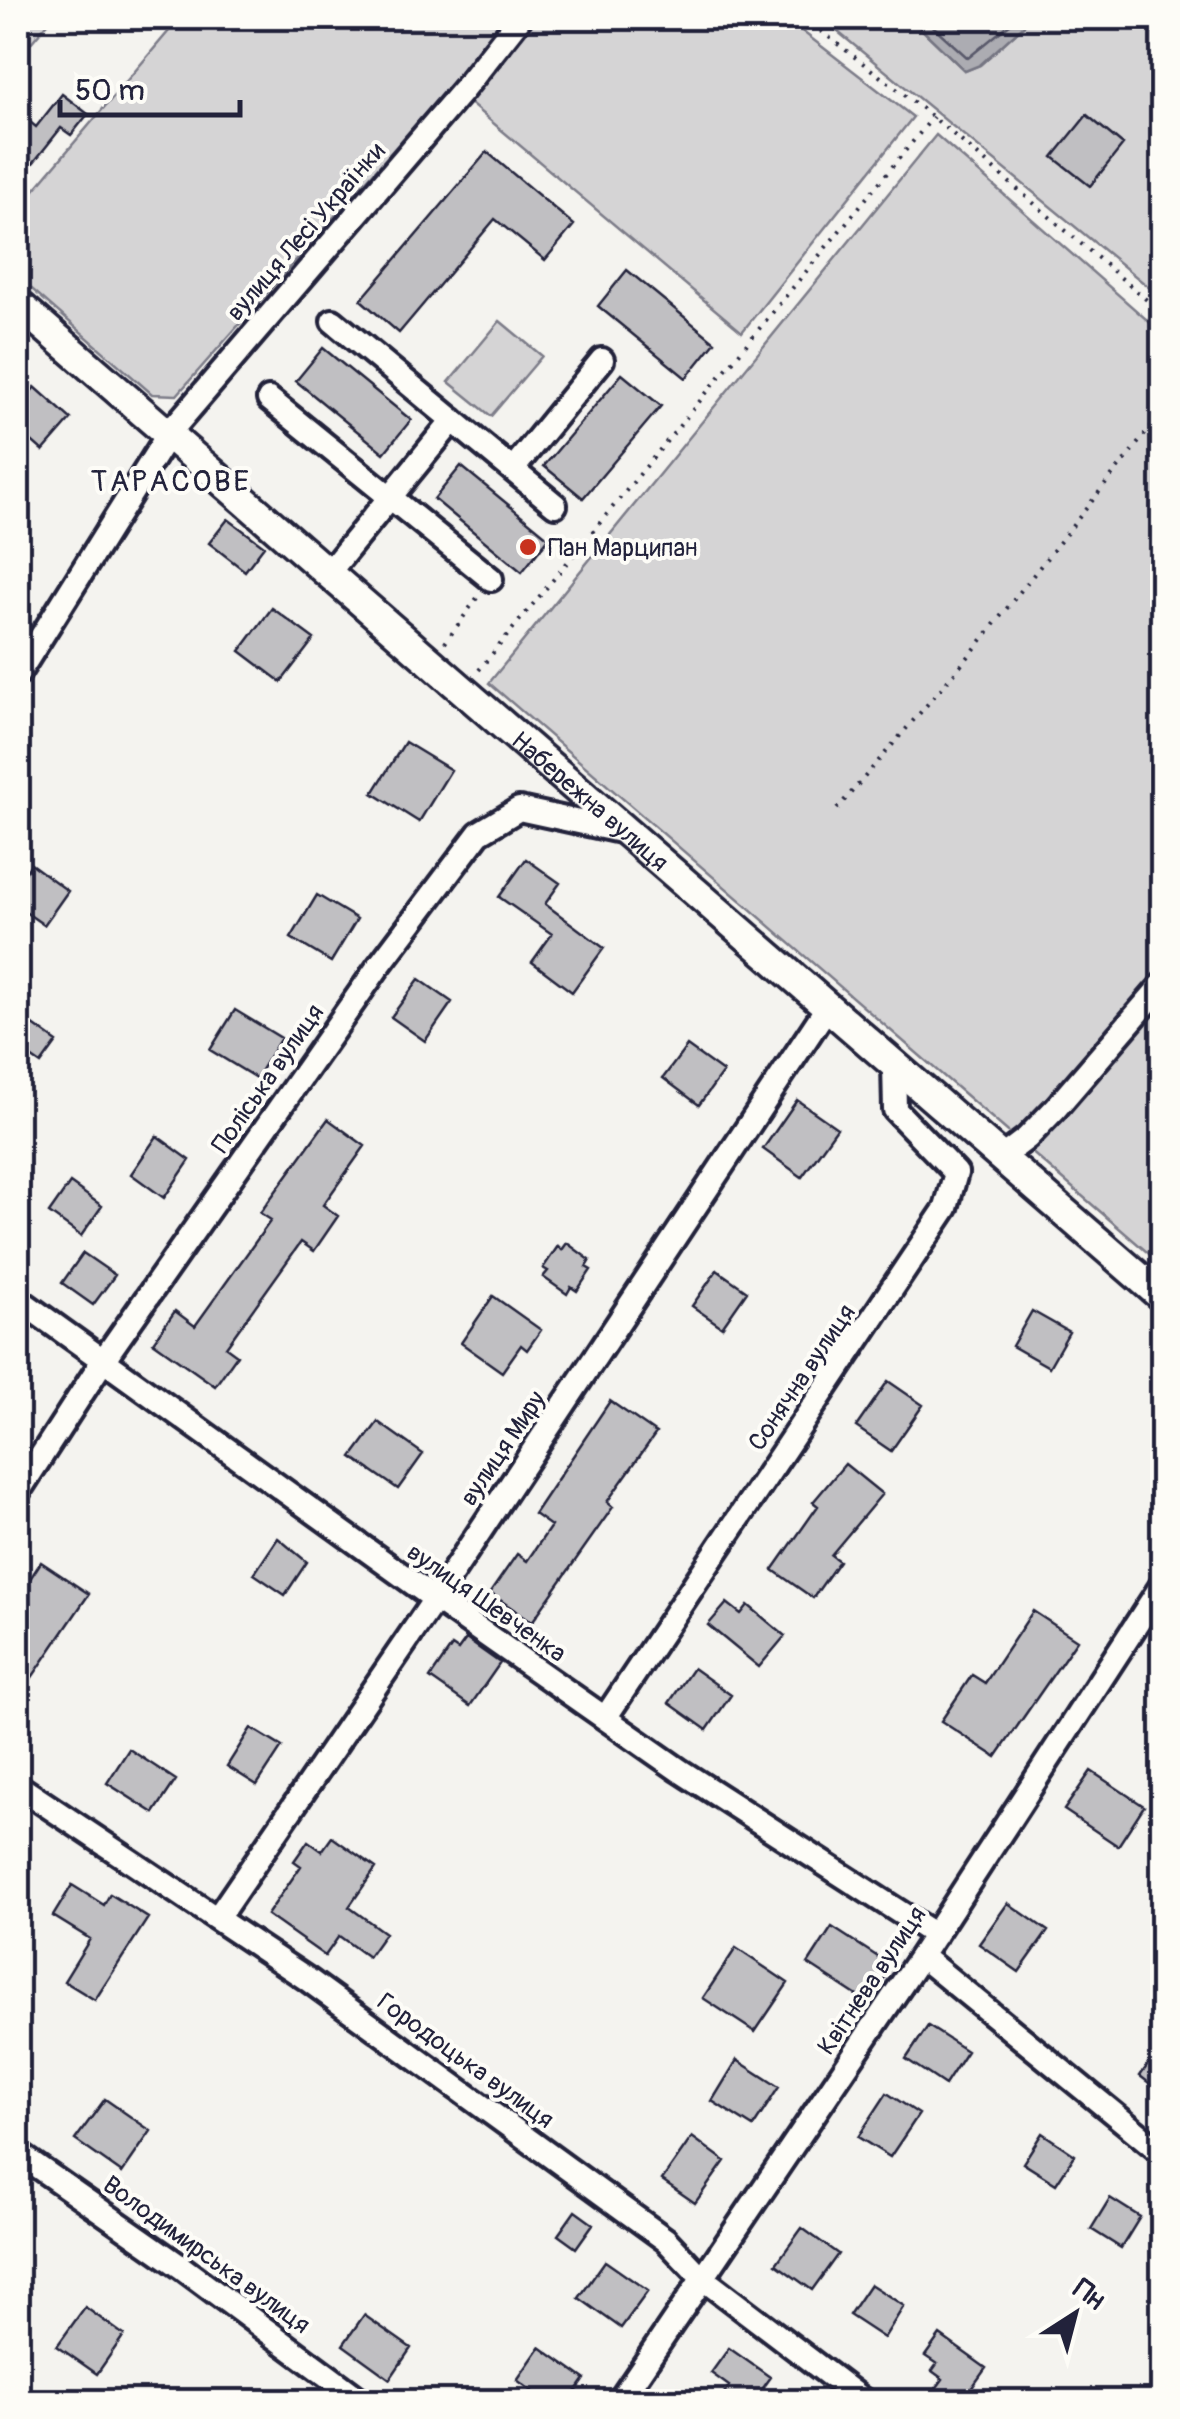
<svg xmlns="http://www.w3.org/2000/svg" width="1180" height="2419" font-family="Pangolin,sans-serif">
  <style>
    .green { fill: #d5d4d5; stroke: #7c7b88; stroke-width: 2.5 }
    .water { fill: #acacb2; stroke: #757582; stroke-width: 2.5 }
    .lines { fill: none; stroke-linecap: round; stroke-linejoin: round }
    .shore { stroke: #59596b; stroke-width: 2.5 }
    .building { fill: #c0bfc2; stroke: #22223b; stroke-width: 2.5 }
    .minor-casing { stroke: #22223b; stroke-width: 30 }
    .tertiary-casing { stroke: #22223b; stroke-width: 35 }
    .path { stroke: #22223b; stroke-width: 4; stroke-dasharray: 2.5 8; stroke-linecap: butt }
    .minor { stroke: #fdfcf7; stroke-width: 22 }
    .tertiary { stroke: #fdfcf7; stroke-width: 28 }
    .poi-dot { fill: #c8321e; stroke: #fdfcf7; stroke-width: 4 }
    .labels { text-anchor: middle; stroke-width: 8; stroke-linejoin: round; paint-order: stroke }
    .street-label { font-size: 25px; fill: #22223b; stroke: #fdfcf7 }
    .poi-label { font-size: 25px; fill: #22223b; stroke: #fdfcf7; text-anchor: start }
    .quarter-label { font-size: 30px; letter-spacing: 2.5px; fill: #22223b; stroke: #fdfcf7 }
  </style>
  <rect width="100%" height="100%" fill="#f4f3ef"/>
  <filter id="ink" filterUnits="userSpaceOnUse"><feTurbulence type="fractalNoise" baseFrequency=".01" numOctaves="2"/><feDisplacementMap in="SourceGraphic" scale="20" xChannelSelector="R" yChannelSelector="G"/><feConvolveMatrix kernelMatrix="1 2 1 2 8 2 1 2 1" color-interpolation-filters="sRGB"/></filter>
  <g filter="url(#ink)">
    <!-- green -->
    <path class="green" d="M18 18H52L18 58Z
      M180 18H504L453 82 177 395 152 394 18 277V209Z
      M533 18H785L913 117 742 332 467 101Z
      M821 18H910L965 71 980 65 1032 18H1162V298Z
      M936 135 1162 333V1265L489 683Z
      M500 321 542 356 491 416 449 382Z"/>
    <!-- water -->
    <path class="water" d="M910 18H1032L980 65 965 71Z"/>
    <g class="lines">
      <!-- shore -->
      <path class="shore" d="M924 18 968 58 1017 18"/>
    </g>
    <!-- building -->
    <path class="building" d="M62 94 88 114 71 135 61 128 18 182V112L36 127Z
      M1087 115 1123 145 1090 186 1053 157Z
      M487 152 574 225 545 260 495 219 399 333 361 300Z
      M627 270 715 342 686 378 598 306Z
      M323 348 411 420 384 453 296 381Z
      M622 374 661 406 583 498 544 466Z
      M35 387 71 419 43 451 18 429V407Z
      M461 466 549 538 522 572 434 499Z
      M228 519 264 546 245 571 209 543Z
      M272 608 314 639 281 682 240 651Z
      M405 742 451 770 419 822 373 793Z
      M526 859 560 883 545 904 604 948 572 992 532 962 552 934 499 897Z
      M31 864 68 891 44 925 18 907V883Z
      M317 895 357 919 331 962 291 938Z
      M419 979 452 1002 425 1041 391 1017Z
      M235 1010 281 1038 256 1078 210 1050Z
      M18 1014 57 1042 41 1064 18 1048Z
      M687 1046 723 1072 699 1105 663 1078Z
      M797 1100 837 1128 802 1177 763 1149Z
      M328 1119 365 1146 323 1205 338 1216 314 1251 301 1242 226 1347 237 1355 215 1386 153 1342 175 1311 195 1326 271 1220 260 1213Z
      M157 1136 190 1160 164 1198 131 1174Z
      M70 1183 102 1206 81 1236 49 1213Z
      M567 1243 590 1260 586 1267 591 1270 577 1291 571 1287 567 1294 543 1277 548 1271 543 1268 558 1246 562 1250Z
      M83 1253 115 1275 93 1305 62 1283Z
      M717 1270 747 1291 722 1327 692 1306Z
      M493 1296 541 1330 527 1350 521 1345 502 1372 461 1343Z
      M1032 1311 1069 1332 1049 1367 1012 1346Z
      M888 1381 923 1405 891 1451 856 1427Z
      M610 1401 656 1433 607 1502 613 1507 532 1622 490 1593 517 1554 527 1561 551 1526 534 1514Z
      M378 1422 423 1454 398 1489 352 1457Z
      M845 1464 882 1494 831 1555 839 1561 813 1598 773 1570 818 1506 813 1502Z
      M278 1538 307 1562 285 1595 254 1574Z
      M41 1562 89 1594 18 1698V1597Z
      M727 1603 741 1614 748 1605 785 1636 759 1667 708 1625Z
      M1033 1611 1077 1640 996 1757 941 1721 972 1675 985 1683Z
      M466 1639 500 1663 470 1706 430 1678 452 1646 458 1650Z
      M693 1668 731 1695 707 1730 669 1703Z
      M251 1728 282 1747 257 1785 227 1766Z
      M129 1749 176 1780 154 1813 107 1783Z
      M1091 1771 1144 1806 1118 1846 1064 1810Z
      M332 1837 376 1868 349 1907 385 1933 368 1957 339 1936 325 1956 267 1915 301 1866 294 1861 308 1841 322 1851Z
      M72 1885 104 1905 110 1894 148 1918 95 2000 64 1981 90 1939 53 1916Z
      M1008 1903 1048 1931 1019 1972 979 1944Z
      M832 1927 892 1966 868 2003 808 1964Z
      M736 1948 788 1983 755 2032 703 1998Z
      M928 2026 967 2051 945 2085 906 2059Z
      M1162 2045V2093L1140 2076Z
      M737 2060 779 2087 753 2127 712 2101Z
      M887 2093 919 2114 890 2157 858 2137Z
      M105 2099 151 2131 122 2173 75 2140Z
      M1042 2133 1075 2155 1056 2184 1023 2163Z
      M692 2137 725 2161 695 2203 662 2180Z
      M1110 2198 1140 2217 1121 2248 1091 2229Z
      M575 2211 593 2224 576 2248 558 2235Z
      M802 2228 838 2254 812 2290 776 2264Z
      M605 2261 648 2291 621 2328 579 2298Z
      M870 2284 904 2306 884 2338 849 2315Z
      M85 2307 124 2335 97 2374 57 2346Z
      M364 2315 411 2348 390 2379 343 2345Z
      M940 2335 986 2368 971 2389 989 2402 950 2401 935 2390 943 2379 932 2371 937 2364 925 2356Z
      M540 2347 585 2379 569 2402H547L517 2380Z
      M729 2348 770 2377 752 2402H718L729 2386 711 2373Z"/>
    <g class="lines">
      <!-- minor casing -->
      <g class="minor-casing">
        <path id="minor" d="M333 321 555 505
          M269 399 491 579
          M513 469 602 360
          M329 572 453 420
          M18 674 169 433 463 90 520 18
          M1002 1157 1027 1138 1055 1109 1162 985
          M18 1299 435 1599 679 1770 935 1935
          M18 1492 104 1359 378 967 479 833 519 809 625 832
          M605 1718 946 1208 956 1173 895 1110 894 1063
          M18 1786 307 1979 666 2240 702 2278 865 2402
          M218 1917 435 1599 828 1006
          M921 1956 1162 2153
          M18 2153 181 2267 363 2402
          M619 2402 921 1956 1162 1585"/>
      </g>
      <!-- tertiary casing -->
      <g class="tertiary-casing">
        <g id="tertiary">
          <path id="s1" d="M18 304 1162 1297"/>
        </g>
      </g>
      <!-- path -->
      <path class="path" d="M804 18 933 117 1162 313
        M445 643 477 598
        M479 670 933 117
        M837 809 969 656 1162 413"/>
      <!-- minor -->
      <use href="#minor" class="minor"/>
      <!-- tertiary -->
      <use href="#tertiary" class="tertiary"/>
    </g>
  </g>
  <!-- markers -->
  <circle class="poi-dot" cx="528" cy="547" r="10"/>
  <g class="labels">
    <!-- street labels -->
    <g class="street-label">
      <text transform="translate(305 231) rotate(-49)" y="9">вулиця Лесі Українки</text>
      <text dy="9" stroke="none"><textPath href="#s1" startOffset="758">Набережна вулиця</textPath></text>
      <text transform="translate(267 1078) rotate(-55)" y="9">Поліська вулиця</text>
      <text transform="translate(801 1377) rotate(-56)" y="9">Сонячна вулиця</text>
      <text transform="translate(502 1448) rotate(-56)" y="9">вулиця Миру</text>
      <text transform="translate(487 1602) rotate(35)" y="9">вулиця Шевченка</text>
      <text transform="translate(871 1980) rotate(-56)" y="9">Квітнева вулиця</text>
      <text transform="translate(466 2060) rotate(36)" y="9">Городоцька вулиця</text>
      <text transform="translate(207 2254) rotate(36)" y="9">Володимирська вулиця</text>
    </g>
    <!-- poi labels -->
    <g class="poi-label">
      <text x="548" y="556">Пан Марципан</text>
    </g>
    <!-- quarter labels -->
    <g class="quarter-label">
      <text x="171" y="491">ТАРАСОВЕ</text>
    </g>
  </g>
  <!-- margin -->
  <rect width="1180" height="2419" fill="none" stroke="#fdfcf7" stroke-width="60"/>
  <rect x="30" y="30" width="1120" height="2359" fill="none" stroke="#22223b" stroke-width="4" filter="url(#ink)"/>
  <!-- north arrow -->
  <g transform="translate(1075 2314) rotate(36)" stroke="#fdfcf7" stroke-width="8" paint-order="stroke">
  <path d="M0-8L18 38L0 25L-18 38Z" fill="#22223b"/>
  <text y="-15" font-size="28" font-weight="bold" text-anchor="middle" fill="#22223b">Пн</text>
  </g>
  <!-- scale -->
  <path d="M60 100v15h180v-15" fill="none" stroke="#22223b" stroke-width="5"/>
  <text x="75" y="100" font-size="30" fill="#22223b" stroke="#fdfcf7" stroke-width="8" paint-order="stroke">50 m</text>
</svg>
